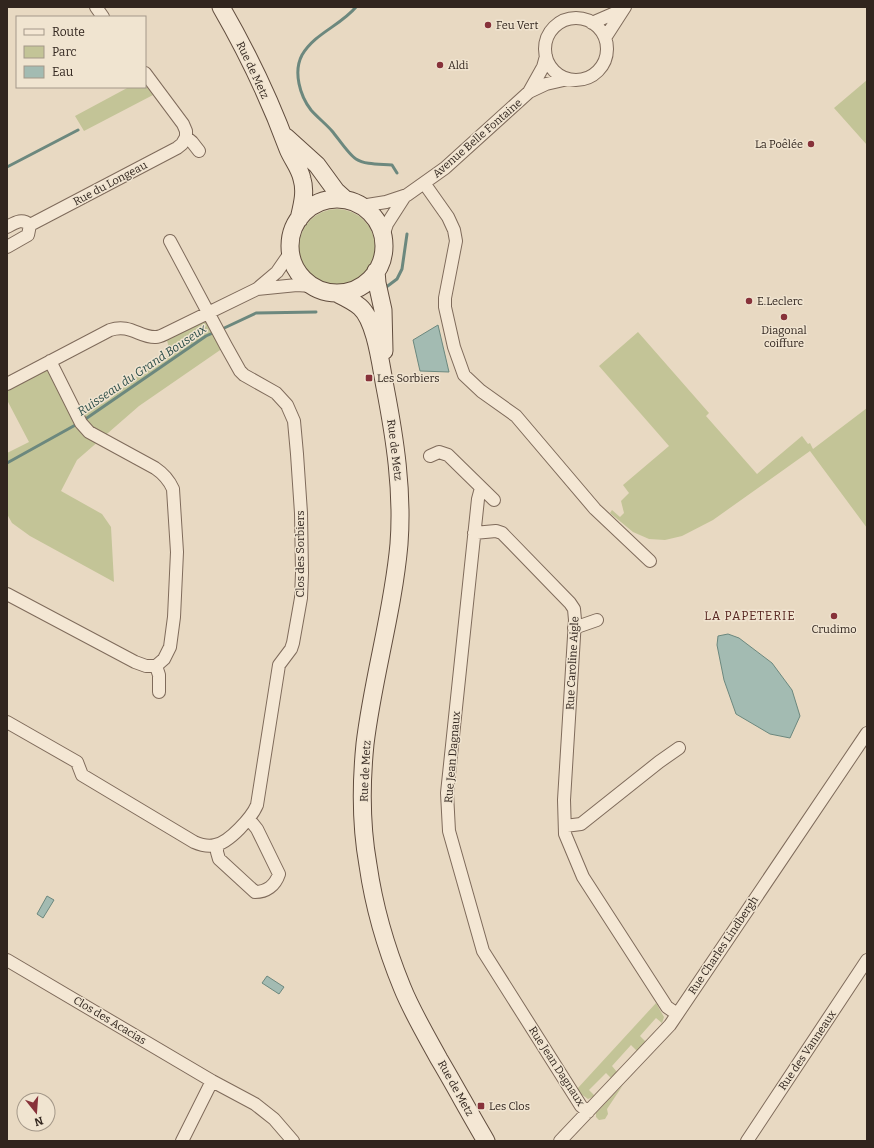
<svg xmlns="http://www.w3.org/2000/svg" width="874" height="1148" font-family="Bitter,serif">
  <style>
    .green { fill: #c3c497 }
    .water { fill: #a3bbb2; stroke: #6c887e }
    .lines { fill: none; stroke-linecap: round; stroke-linejoin: round }
    .stream { stroke: #6c887e; stroke-width: 3 }
    .street-casing { stroke: #7f6b5b; stroke-width: 14 }
    .secondary-casing { stroke: #614d3e; stroke-width: 19 }
    .street { stroke: #f4e7d4; stroke-width: 12 }
    .secondary { stroke: #f4e7d4; stroke-width: 17 }
    .poi-dot { fill: #87323a; stroke: #f0e4d0; stroke-width: 1.5 }
    .labels { text-anchor: middle; stroke-width: 3; stroke-linejoin: round; paint-order: stroke }
    .poi-label { font-size: 11px; fill: #31251e; stroke: #f0e4d0; text-anchor: start }
    .street-label { font-size: 11px; fill: #31251e; stroke: #f0e4d0 }
    .water-label { font-size: 12px; font-style: italic; fill: #2e4f4a; stroke: #f0e4d0 }
    .neighbourhood-label { font-size: 12px; letter-spacing: 1px; fill: #592822; stroke: #f0e4d0 }
  </style>
  <rect width="100%" height="100%" fill="#e8d9c2"/>
  <!-- green -->
  <path class="green" d="M867 80V145L834 108Z
    M145 85 153 95 84 131 75 116 129 87H145Z
    M299 247a38 38 0 1 1 76 0a38 38 0 1 1-76 0Z
    M208 313 226 346 139 406 77 460 61 491 102 514 111 527 114 582 30 536 12 523 7 514V453L29 442 7 400V384L50 361 78 416C88 410 101 406 111 398 130 383 148 364 171 354L165 334Z
    M638 332 709 413 706 416 757 474 802 436 808 444 810 443 813 449 867 408V528L810 451 713 520 682 536 665 540 649 539 633 532 610 513 612 510 620 517 624 513 621 501 629 493 623 485 669 446 599 366Z
    M656 1003 664 1017 662 1023 656 1018 640 1036 646 1042 637 1051 631 1045 612 1066 617 1072 611 1078 606 1073 589 1090 595 1096 588 1099 581 1094 577 1089Z
    M623 1085 607 1109 608 1114 605 1119 599 1120 596 1117V1113Z"/>
  <!-- water -->
  <path class="water" d="M438 325 449 372 420 371 413 340Z
    M728 634 739 638 772 663 792 690 800 716 790 738 770 734 736 714 724 680 717 645 718 636Z
    M47 896 54 900 43 918 37 914Z
    M267 976 284 987 279 994 262 983Z"/>
  <g class="lines">
    <!-- stream -->
    <path class="stream" d="M356 7C340 26 315 33 302 55 293 72 300 96 311 110 317 117 326 124 332 131 338 138 349 155 356 159 365 165 380 164 392 165L397 173
      M7 167 78 130
      M385 288 397 279 402 269 407 234
      M220 330 256 313 316 312
      M84 420 206 336 215 332
      M7 463 79 423"/>
    <!-- street casing -->
    <g class="street-casing">
      <path id="street" d="M96 7 103 17
        M545 49a31 31 0 1 1 62 0a31 31 0 1 1-62 0Z
        M592 23 622 10
        M605 38 625 7
        M145 73 183 124 186 131V137L192 142 199 151
        M529 92 543 67 546 56
        M424 183 448 217 454 230 456 241 445 298V307L454 347 464 375 481 391 516 416 595 509 650 561
        M361 206 386 202 407 195 445 168 529 92 546 84 568 79
        M30 225 177 148 182 144 186 137
        M7 227C16 222 22 218 30 225
        M383 236 387 224 405 196
        M7 247 28 235 30 225
        M257 289 297 285 311 286
        M7 384 110 330C130 323 140 338 156 337 159 337 163 335 165 334L257 289 277 272 290 253
        M430 456 439 452 448 455 494 500
        M481 488 478 499 447 793 449 831 483 951 581 1106 588 1112
        M474 533 496 531 502 533 570 603 574 609 575 620 564 800 565 834 583 877 667 1007 677 1014
        M7 594 135 662 146 666H156L164 659 170 647 174 617 177 552 173 489C169 480 164 474 155 468L89 432 81 423 50 361
        M574 628 597 620
        M156 666 159 675V692
        M7 722 77 762 82 775 194 842C201 845 208 847 215 845 229 843 252 817 257 805L279 665 291 649 293 643 301 598 302 573 301 513 297 454 294 421 287 405 276 393 244 375 240 371 226 346 170 241
        M565 826 581 824 659 762 679 748
        M217 845V852L219 859 255 892C266 892 275 886 279 874L257 829 253 824 248 820
        M7 960 212 1081 255 1104 274 1119 293 1141
        M182 1141 212 1081
        M560 1141 670 1025 867 733
        M747 1141 867 960"/>
    </g>
    <!-- secondary casing -->
    <g class="secondary-casing">
      <path id="secondary" d="M221 7C247 52 270 100 288 149 292 159 300 168 302 179 306 192 302 206 299 219
        M286 137 317 165 336 191 346 200
        M290 246a47 47 0 1 1 94 0a47 47 0 1 1-94 0Z
        M376 271 377 283 383 310 384 351
        M336 293C344 297 353 301 360 307 376 321 381 367 385 387 395 439 403 491 399 544 393 612 373 677 365 744 361 784 361 826 368 865 374 907 386 948 402 987 412 1012 426 1035 439 1059 455 1086 470 1114 486 1141"/>
    </g>
    <!-- street -->
    <use href="#street" class="street"/>
    <!-- secondary -->
    <use href="#secondary" class="secondary"/>
  </g>
  <!-- markers -->
  <g class="poi-dot">
    <circle cx="488" cy="25" r="4"/>
    <circle cx="440" cy="65" r="4"/>
    <circle cx="811" cy="144" r="4"/>
    <circle cx="749" cy="301" r="4"/>
    <circle cx="784" cy="317" r="4"/>
    <rect x="365" y="374" width="8" height="8" rx="2"/>
    <circle cx="834" cy="616" r="4"/>
    <rect x="477" y="1102" width="8" height="8" rx="2"/>
  </g>
  <g class="labels">
    <!-- poi labels -->
    <g class="poi-label">
      <text x="496" y="29">Feu Vert</text>
      <text x="448" y="69">Aldi</text>
      <text x="803" y="148" text-anchor="end">La Poêlée</text>
      <text x="757" y="305">E.Leclerc</text>
      <text x="784" y="334" text-anchor="middle">Diagonal<tspan x="784" dy="13">coiffure</tspan></text>
      <text x="377" y="382">Les Sorbiers</text>
      <text x="834" y="633" text-anchor="middle">Crudimo</text>
      <text x="489" y="1110">Les Clos</text>
    </g>
    <!-- street labels -->
    <g class="street-label">
      <text transform="translate(253 70) rotate(65)" y="4">Rue de Metz</text>
      <text transform="translate(477 138) rotate(-41)" y="4">Avenue Belle Fontaine</text>
      <text transform="translate(110 183) rotate(-28)" y="4">Rue du Longeau</text>
      <text transform="translate(395 450) rotate(83)" y="4">Rue de Metz</text>
      <text transform="translate(300 554) rotate(-90)" y="4">Clos des Sorbiers</text>
      <text transform="translate(572 663) rotate(-87)" y="4">Rue Caroline Aigle</text>
      <text transform="translate(452 757) rotate(-85)" y="4">Rue Jean Dagnaux</text>
      <text transform="translate(365 771) rotate(-87)" y="4">Rue de Metz</text>
      <text transform="translate(723 945) rotate(-56)" y="4">Rue Charles Lindbergh</text>
      <text transform="translate(110 1020) rotate(31)" y="4">Clos des Acacias</text>
      <text transform="translate(807 1050) rotate(-56)" y="4">Rue des Vanneaux</text>
      <text transform="translate(557 1066) rotate(57)" y="4">Rue Jean Dagnaux</text>
      <text transform="translate(456 1088) rotate(61)" y="4">Rue de Metz</text>
    </g>
    <!-- water labels -->
    <g class="water-label">
      <text transform="translate(142 370) rotate(-34)" y="4">Ruisseau du Grand Bouseux</text>
    </g>
    <!-- neighbourhood labels -->
    <g class="neighbourhood-label">
      <text x="750" y="620">LA PAPETERIE</text>
    </g>
  </g>
  <!-- border -->
  <rect width="874" height="1148" fill="none" stroke="#31251e" stroke-width="16"/>
  <!-- legend -->
  <rect x="16" y="16" width="130" height="72" fill="#f0e4d0" stroke="#a49889"/>
  <rect x="24" y="29" width="20" height="6" fill="#f4e7d4" stroke="#a49889"/>
  <text x="52" y="36" font-size="12" fill="#31251e">Route</text>
  <rect x="24" y="46" width="20" height="12" fill="#c3c497" stroke="#a49889"/>
  <text x="52" y="56" font-size="12" fill="#31251e">Parc</text>
  <rect x="24" y="66" width="20" height="12" fill="#a3bbb2" stroke="#a49889"/>
  <text x="52" y="76" font-size="12" fill="#31251e">Eau</text>
  <!-- north arrow -->
  <g transform="translate(36 1112) rotate(163)"><circle r="19" fill="#f0e4d0" stroke="#a49889"/>
  <path d="M0-3L7 15L0 10L-7 15Z" fill="#87323a"/>
  <text y="-6" font-size="11" font-weight="bold" text-anchor="middle" fill="#31251e">N</text>
  </g>
</svg>
